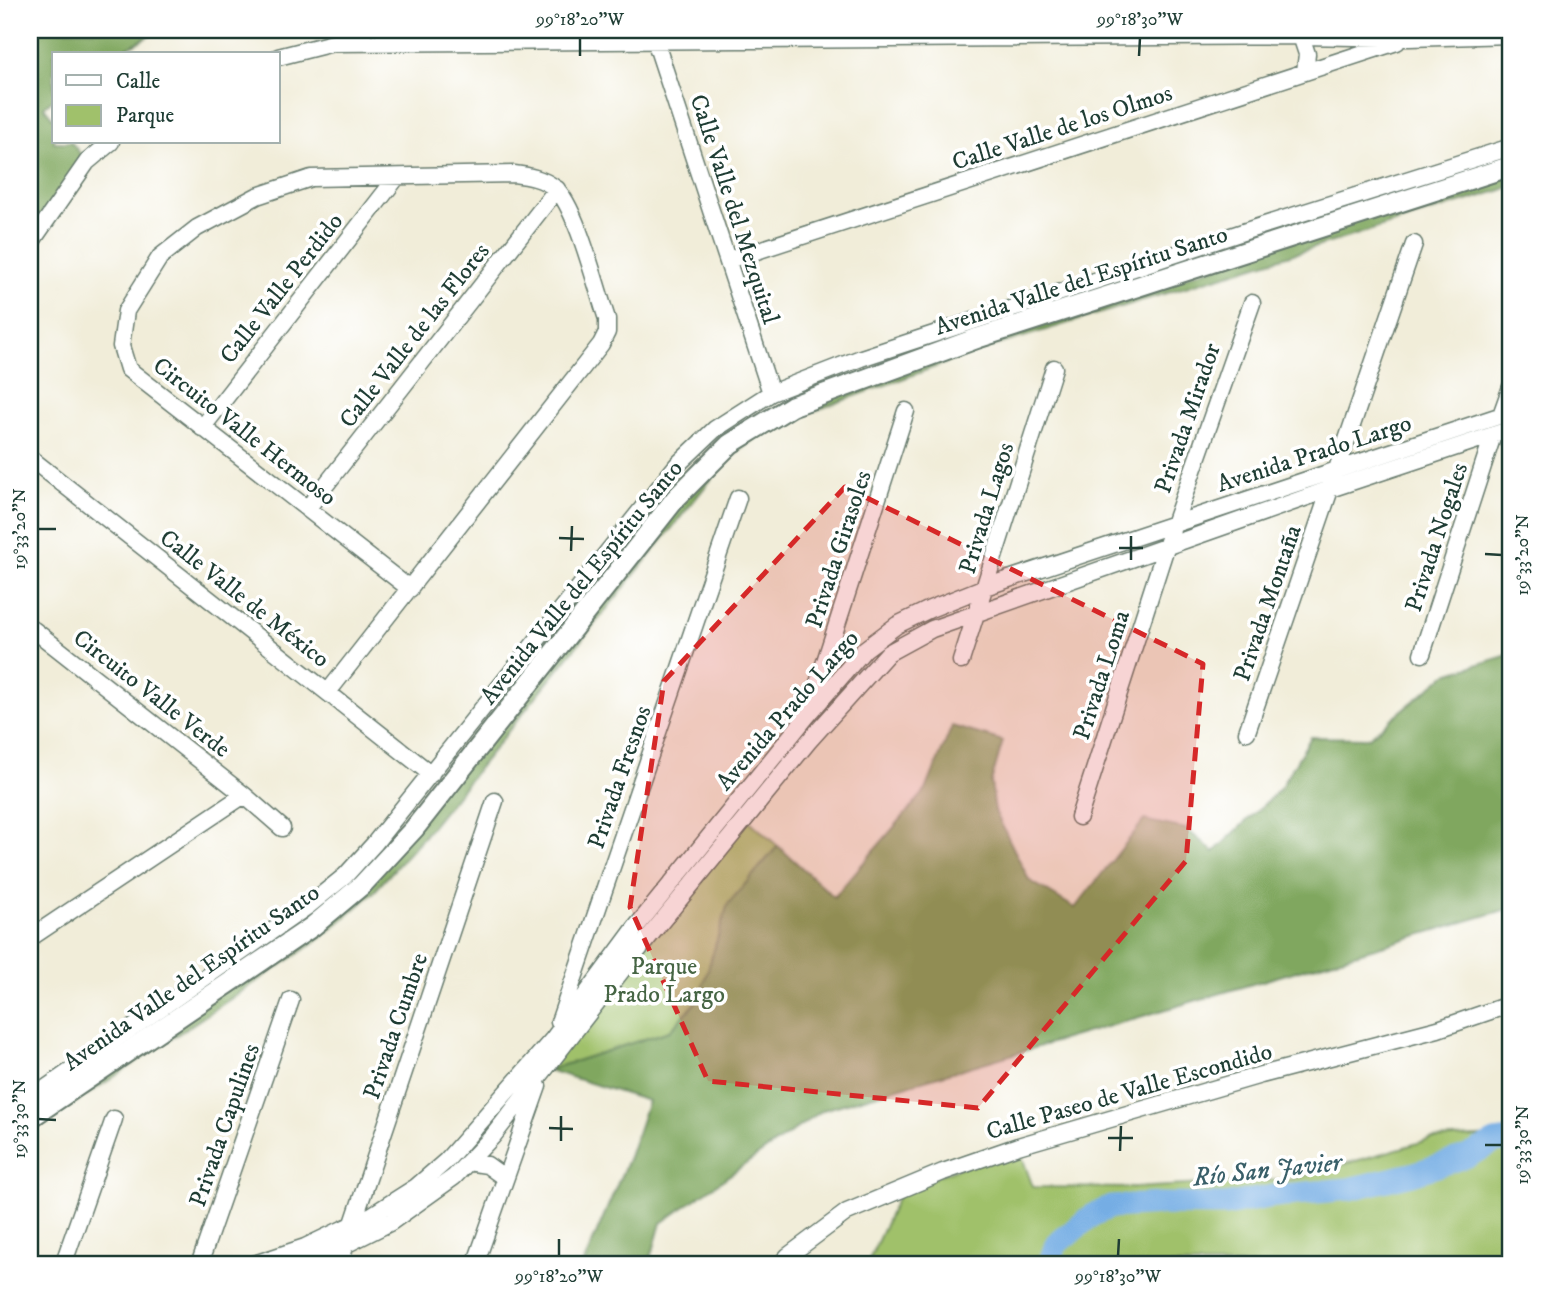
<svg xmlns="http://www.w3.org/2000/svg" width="1541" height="1295" font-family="'IM FELL DW Pica',serif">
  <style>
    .green { fill: #a0c16b; stroke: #607f50; stroke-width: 2 }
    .forest { fill: #80a75f; stroke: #50724a; stroke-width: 2 }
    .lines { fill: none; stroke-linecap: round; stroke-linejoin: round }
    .river { stroke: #74ade4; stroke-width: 23 }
    .minor-casing { stroke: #687b6e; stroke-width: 19 }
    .major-casing { stroke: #687b6e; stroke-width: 23 }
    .minor { stroke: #fff; stroke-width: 16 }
    .major { stroke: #fff; stroke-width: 19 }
    .marked { fill: #d62828; fill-opacity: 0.2; stroke: #d62828; stroke-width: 5; stroke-dasharray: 14 9; stroke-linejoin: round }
    .ticks { fill: none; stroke: #1f3d34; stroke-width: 2.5 }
    .labels { text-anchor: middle; stroke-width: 7; stroke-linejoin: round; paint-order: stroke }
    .street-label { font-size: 24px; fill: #1f3d34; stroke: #fff }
    .park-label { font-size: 24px; fill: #466544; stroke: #fff }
    .water-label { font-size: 26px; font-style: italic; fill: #395f69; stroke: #fff }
    .neatline { fill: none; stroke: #1f3d34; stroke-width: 2.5 }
    .ticks-label { font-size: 18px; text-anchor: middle; fill: #1f3d34 }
  </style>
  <rect width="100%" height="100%" fill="#fff"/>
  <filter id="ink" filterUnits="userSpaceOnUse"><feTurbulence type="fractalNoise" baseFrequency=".0143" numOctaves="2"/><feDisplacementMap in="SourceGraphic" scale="14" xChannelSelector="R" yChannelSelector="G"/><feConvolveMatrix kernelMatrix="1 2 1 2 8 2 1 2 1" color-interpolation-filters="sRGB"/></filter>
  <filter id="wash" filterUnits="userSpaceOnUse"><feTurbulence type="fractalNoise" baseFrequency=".00686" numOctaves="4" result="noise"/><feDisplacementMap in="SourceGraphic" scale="28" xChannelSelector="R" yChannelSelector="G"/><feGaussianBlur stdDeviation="1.57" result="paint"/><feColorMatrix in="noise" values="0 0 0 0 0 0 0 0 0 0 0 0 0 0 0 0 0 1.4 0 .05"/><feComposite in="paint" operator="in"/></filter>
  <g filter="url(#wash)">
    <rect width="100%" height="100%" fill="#f1edd9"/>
    <!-- green -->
    <path class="green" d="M743 815 778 846 728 904 699 999 669 1031 548 1070Z
      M1511 1132V1265H867L901 1189 1018 1146 1033 1187 1134 1188 1293 1179 1432 1139 1498 1136Z"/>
    <!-- forest -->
    <path class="forest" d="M30 30H160L116 54H54V98L44 107 54 120V142H71L87 162 30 244Z
      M1511 166V186L1502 190 984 349 800 416 758 436 725 462 424 836 372 894 320 939 30 1133V1118L362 885 720 448 752 424Z
      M1511 654V908L823 1110 661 1223 649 1265H583L629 1157 648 1101 548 1070 670 1031 699 999 728 904 778 846 834 897 926 790 952 726 1003 741 991 782 995 811 1029 880 1075 908 1144 820 1186 829 1214 852 1279 790 1311 737 1368 738 1447 674Z"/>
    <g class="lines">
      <!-- river -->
      <path class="river" d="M1049 1265 1056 1244 1093 1215 1111 1207 1161 1204 1225 1205 1274 1196 1349 1189 1412 1174 1468 1156 1495 1142 1511 1140"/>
    </g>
  </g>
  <g filter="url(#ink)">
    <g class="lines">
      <!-- minor casing -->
      <g class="minor-casing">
        <path id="minor" d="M1301 36 1307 54 1305 72
          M655 40 771 393
          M278 57 333 43 1301 36 1409 38 1511 35
          M30 244 87 162 111 142
          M729 260 1397 42
          M1501 415 1511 387
          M202 428 397 177
          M30 458 431 774
          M307 509 557 189
          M30 630H34L244 795 282 828
          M1422 654 1493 435
          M961 661 1054 368
          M328 692 601 344 607 332V319C597 290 576 205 555 188 542 178 529 176 514 174L311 178 257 196 197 228 160 257 126 311 121 346 128 369 410 589
          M810 708 906 411
          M1247 732 1414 244
          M1079 817 1166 547 1252 303
          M30 938 244 795
          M559 1022 738 498
          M30 1099 308 906 345 876 374 844 677 465 715 429 771 393 861 358 1258 227 1511 147
          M468 1162 487 1165 505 1178
          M63 1265 114 1119
          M199 1265 291 1000
          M251 1265 305 1247 372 1215 416 1187 446 1161 553 1039 636 927 807 716 865 649 897 625 930 609 985 587 1511 412
          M296 1265 345 1245 391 1222 454 1177 493 1136 626 965 808 742 888 653 932 629 1330 489 1511 429
          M339 1265 495 801
          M475 1265 538 1086
          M780 1265 788 1256 847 1212 943 1172 1018 1146 1261 1075 1438 1029 1511 1004"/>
      </g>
      <!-- major casing -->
      <g class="major-casing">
        <path id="major" d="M30 1118 313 926 362 885 414 829 676 498 730 444 792 406 978 338 1511 166"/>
      </g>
      <!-- minor -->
      <use href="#minor" class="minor"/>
      <!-- major -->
      <use href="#major" class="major"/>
    </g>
  </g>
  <!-- marked area -->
  <path class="marked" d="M845 487 1203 664 1186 861 978 1108 708 1081 630 907 664 681Z"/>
  <!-- ticks -->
  <path class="ticks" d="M580 56V38M1139 56 1140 38M38 529H56M559 538 584 539M1119 548H1143M571 551 572 526M1485 554 1502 555M1131 560V536M38 1119 56 1120M549 1128 573 1129M1108 1138H1133M561 1141V1116M1485 1145H1502M1120 1151 1121 1126M559 1256V1239M1118 1256 1119 1239"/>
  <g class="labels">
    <!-- street labels -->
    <g class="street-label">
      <text transform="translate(1062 127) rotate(-18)" y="8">Calle Valle de los Olmos</text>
      <text transform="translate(735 209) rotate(72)" y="8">Calle Valle del Mezquital</text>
      <text transform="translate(1081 280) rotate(-18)" y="8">Avenida Valle del Espíritu Santo</text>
      <text transform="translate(281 288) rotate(-52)" y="8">Calle Valle Perdido</text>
      <text transform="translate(414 335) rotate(-52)" y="8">Calle Valle de las Flores</text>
      <text transform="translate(1187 418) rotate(-71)" y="8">Privada Mirador</text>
      <text transform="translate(245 431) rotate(38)" y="8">Circuito Valle Hermoso</text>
      <text transform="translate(1314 453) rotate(-18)" y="8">Avenida Prado Largo</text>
      <text transform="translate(986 508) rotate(-73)" y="8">Privada Lagos</text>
      <text transform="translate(1436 537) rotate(-72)" y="8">Privada Nogales</text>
      <text transform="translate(838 549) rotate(-72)" y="8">Privada Girasoles</text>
      <text transform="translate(581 582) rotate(-51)" y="8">Avenida Valle del Espíritu Santo</text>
      <text transform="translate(245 598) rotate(38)" y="8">Calle Valle de México</text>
      <text transform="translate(1267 603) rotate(-71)" y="8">Privada Montaña</text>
      <text transform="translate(1101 675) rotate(-72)" y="8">Privada Loma</text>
      <text transform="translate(152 693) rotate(38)" y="8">Circuito Valle Verde</text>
      <text transform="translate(787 710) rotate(-49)" y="8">Avenida Prado Largo</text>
      <text transform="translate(619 777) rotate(-71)" y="8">Privada Fresnos</text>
      <text transform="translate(191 977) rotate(-35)" y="8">Avenida Valle del Espíritu Santo</text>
      <text transform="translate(395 1026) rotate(-71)" y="8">Privada Cumbre</text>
      <text transform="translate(1129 1091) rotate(-16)" y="8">Calle Paseo de Valle Escondido</text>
      <text transform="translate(224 1125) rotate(-71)" y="8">Privada Capulines</text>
    </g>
    <!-- park labels -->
    <g class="park-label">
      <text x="664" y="974">Parque<tspan x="664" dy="28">Prado Largo</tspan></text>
    </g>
    <!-- water labels -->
    <g class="water-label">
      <text transform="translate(1267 1169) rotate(-6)" y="9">Río San Javier</text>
    </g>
  </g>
  <!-- margin -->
  <rect width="1541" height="1295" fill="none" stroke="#fff" stroke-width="77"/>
  <!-- legend -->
  <rect x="52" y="52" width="228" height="91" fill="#ffffff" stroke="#a5b1ae" stroke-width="2"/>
  <rect x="66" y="75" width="35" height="10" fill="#ffffff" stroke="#a5b1ae" stroke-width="2"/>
  <text x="116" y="88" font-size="21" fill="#1f3d34">Calle</text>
  <rect x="66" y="105" width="35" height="21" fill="#a0c16b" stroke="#a5b1ae" stroke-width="2"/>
  <text x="116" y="122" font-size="21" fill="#1f3d34">Parque</text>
  <rect x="38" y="38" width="1464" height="1218" class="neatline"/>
  <g class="ticks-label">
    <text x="580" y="25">99°18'20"W</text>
    <text x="1140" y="25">99°18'30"W</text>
    <text transform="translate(19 529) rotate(-90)" y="6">19°33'20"N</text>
    <text transform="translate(1522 555) rotate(-90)" y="6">19°33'20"N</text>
    <text transform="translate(19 1119) rotate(-90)" y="6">19°33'30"N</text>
    <text transform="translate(1522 1145) rotate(-90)" y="6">19°33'30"N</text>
    <text x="559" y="1282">99°18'20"W</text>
    <text x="1118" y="1282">99°18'30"W</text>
  </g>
</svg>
